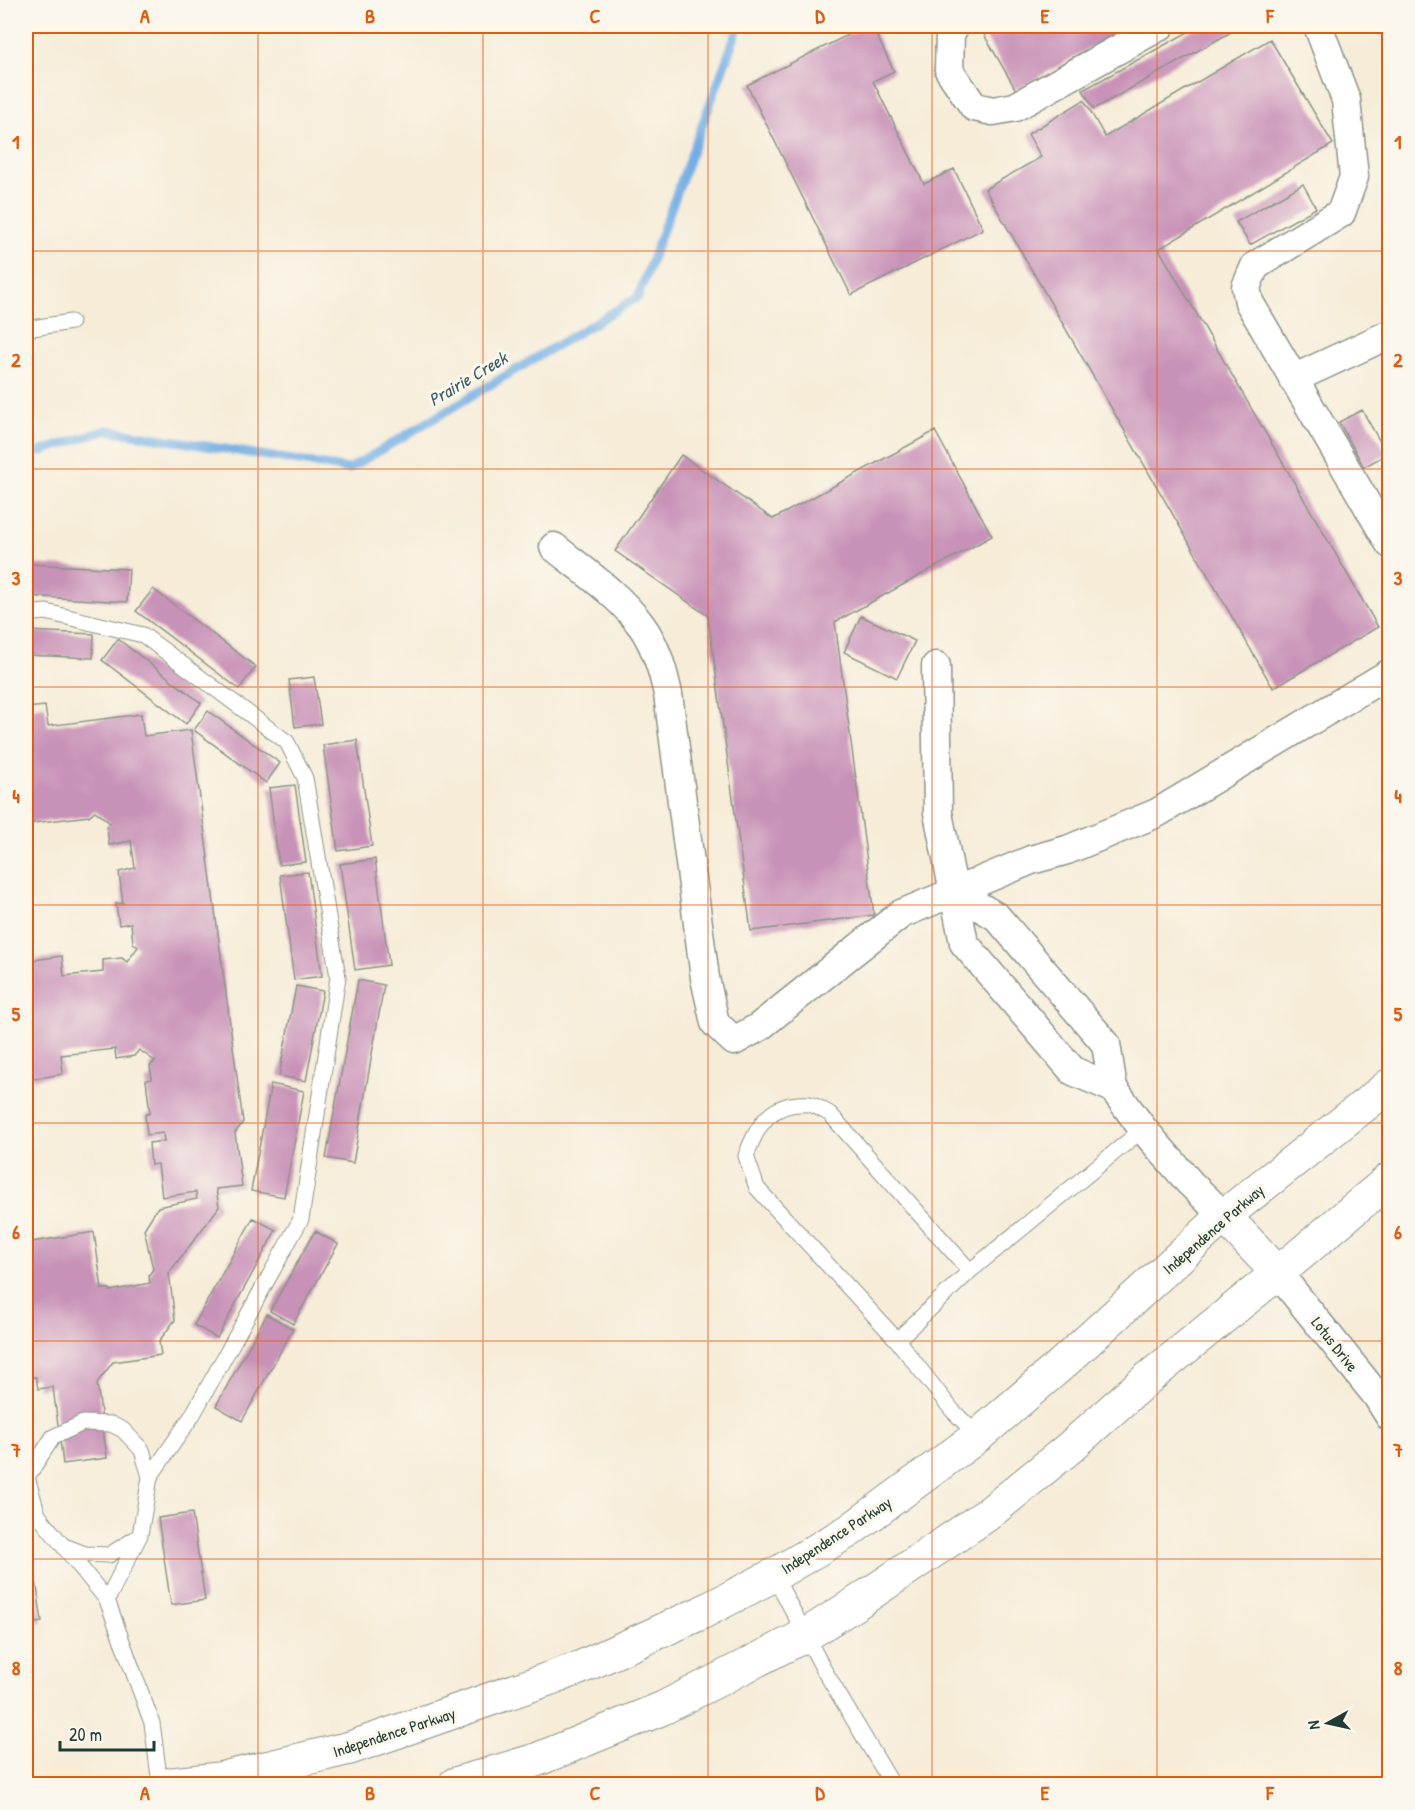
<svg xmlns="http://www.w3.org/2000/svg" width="1415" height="1810" font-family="'Patrick Hand',sans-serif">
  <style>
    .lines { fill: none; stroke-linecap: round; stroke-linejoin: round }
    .stream { stroke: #72aee4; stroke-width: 9 }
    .building { fill: #c891b7 }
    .service-casing { stroke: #8a9486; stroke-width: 17 }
    .minor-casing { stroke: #8a9486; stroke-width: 31 }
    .secondary-casing { stroke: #8a9486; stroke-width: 35 }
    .service { stroke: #fff; stroke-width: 15 }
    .minor { stroke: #fff; stroke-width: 28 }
    .secondary { stroke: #fff; stroke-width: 33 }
    .grid { fill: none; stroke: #e8590c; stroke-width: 1.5; stroke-opacity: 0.55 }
    .labels { text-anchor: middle; stroke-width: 6; stroke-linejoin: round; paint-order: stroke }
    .street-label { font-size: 16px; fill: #1f3d34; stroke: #fbf7ec }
    .water-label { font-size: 18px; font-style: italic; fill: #385f69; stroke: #fbf7ec }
    .neatline { fill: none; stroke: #e8590c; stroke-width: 2 }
    .grid-label { font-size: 20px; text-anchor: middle; font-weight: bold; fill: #e8590c }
  </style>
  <rect width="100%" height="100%" fill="#fbf7ec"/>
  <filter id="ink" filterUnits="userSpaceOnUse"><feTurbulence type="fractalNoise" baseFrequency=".0167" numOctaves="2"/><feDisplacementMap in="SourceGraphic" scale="12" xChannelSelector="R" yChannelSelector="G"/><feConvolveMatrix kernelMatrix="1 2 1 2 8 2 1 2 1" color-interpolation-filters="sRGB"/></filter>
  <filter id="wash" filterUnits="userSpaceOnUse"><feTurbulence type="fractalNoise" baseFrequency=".008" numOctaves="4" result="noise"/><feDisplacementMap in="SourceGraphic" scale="24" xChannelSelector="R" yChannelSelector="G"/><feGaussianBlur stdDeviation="1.35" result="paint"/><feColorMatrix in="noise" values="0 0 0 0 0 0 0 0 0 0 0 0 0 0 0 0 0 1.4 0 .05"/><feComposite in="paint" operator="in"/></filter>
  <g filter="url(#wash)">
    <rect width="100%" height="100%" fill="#f6ecd8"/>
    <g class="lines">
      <!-- stream -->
      <path class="stream" d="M26 456 107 430 349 469 638 297 739 26"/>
    </g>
    <g id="blocks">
      <!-- building -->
      <path class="building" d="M866 26H872L894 71 873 81 924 184 954 169 983 229 851 295 747 85Z
        M979 26H1128L1016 90Z
        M1199 26H1242L1094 109 1083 90Z
        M1270 39 1333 144 1159 249 1378 627 1273 688 985 189 1041 157 1028 134 1084 100 1105 137Z
        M1303 184 1316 208 1250 245 1236 222Z
        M1362 410 1387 454 1364 467 1339 422Z
        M935 431 992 536 835 622 874 915 751 931 708 616 615 551 681 455 773 519Z
        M26 564 129 569 127 602 26 596Z
        M153 589 256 667 239 689 136 611Z
        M861 616 915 641 897 678 844 652Z
        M26 631 94 634 93 658 26 655Z
        M118 639 201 703 186 724 102 660Z
        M314 677 321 724 295 727 289 680Z
        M45 706 48 726 141 714 144 736 191 730 243 1122 235 1133 242 1186 216 1189 219 1207 169 1273 175 1320 159 1341 161 1355 113 1362 97 1383 107 1458 63 1464 53 1387 38 1389 36 1377 26 1378V1243L94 1232 102 1289H110V1291L150 1283 149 1275 153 1269 144 1229 158 1207 197 1199 196 1192 162 1197 158 1164 151 1165 149 1143 164 1141 163 1133 147 1135 145 1115 150 1113 146 1080 152 1079 150 1066 155 1061 139 1050 134 1056 116 1059 115 1049 61 1055 63 1074 33 1079 31 1071 26 1072V961L62 956 64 976 103 972V960L122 958 127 962 138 947 133 943 131 923 119 925 116 904 123 903 119 872 135 868 131 841 109 845 107 827 110 823 95 811 89 816 26 824V708Z
        M208 711 280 763 266 783 194 730Z
        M357 740 372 846 338 851 323 745Z
        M295 785 306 862 279 865 269 788Z
        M375 859 389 965 355 970 340 864Z
        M308 872 322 976 294 980 280 875Z
        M358 980 384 985 353 1163 326 1158Z
        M296 986 323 991 306 1081 279 1076Z
        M271 1084 304 1091 284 1197 251 1191Z
        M253 1218 276 1230 217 1338 194 1325Z
        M315 1231 338 1244 293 1324 270 1311Z
        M267 1314 293 1329 242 1421 216 1406Z
        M192 1513 205 1600 171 1605 158 1518Z
        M26 1532H29L42 1622 26 1624Z"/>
    </g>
  </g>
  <g filter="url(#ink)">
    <use href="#blocks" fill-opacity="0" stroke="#8a9486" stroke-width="1.5"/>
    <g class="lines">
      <!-- service casing -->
      <g class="service-casing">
        <path id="service" d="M26 329 71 322
          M26 614 46 612 143 635 287 742 305 778 338 977 301 1219 192 1416 150 1477 140 1535 107 1600
          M897 1340 757 1188 746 1156C757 1125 771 1101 809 1104 816 1105 824 1111 830 1114L970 1271
          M978 1436 952 1410 897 1340 970 1271 1143 1129
          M26 1477H27L38 1515 107 1600 152 1723 160 1784
          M27 1477 53 1437 83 1423 111 1424 123 1430 142 1450 150 1477
          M64 1546 85 1554 109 1555 138 1537
          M774 1575 824 1670 892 1784"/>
      </g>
      <!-- minor casing -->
      <g class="minor-casing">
        <path id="minor" d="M955 26 950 33 949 70 974 107 993 111 1015 107 1160 26
          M1318 26 1346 100 1354 177 1341 213 1255 266 1246 287 1249 302 1390 544
          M1293 379 1390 334
          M554 547C584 571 618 594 641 625 656 645 663 671 668 694L705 978 715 1023 734 1041 759 1027 901 914 1031 860 1067 850 1157 813 1390 673
          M936 666 938 813 964 943 1073 1071 1113 1088
          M955 892 997 917 1106 1044 1113 1088 1143 1129 1190 1183 1224 1216
          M1278 1273 1377 1396 1390 1417"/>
      </g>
      <!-- secondary casing -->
      <g class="secondary-casing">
        <path id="secondary" d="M1224 1216 1278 1273
          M172 1784 219 1779 350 1748 577 1669 701 1613 774 1575 849 1531 978 1436 1063 1363 1224 1216 1390 1085
          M455 1784 536 1760 663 1708 806 1635 858 1602 988 1514 1068 1449 1141 1384 1278 1273 1390 1179"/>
      </g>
      <!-- service -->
      <use href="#service" class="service"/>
      <!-- minor -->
      <use href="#minor" class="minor"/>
      <!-- secondary -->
      <use href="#secondary" class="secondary"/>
    </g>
  </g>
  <!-- grid -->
  <path class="grid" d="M258 26V1784M483 26V1784M708 26V1784M932 26V1784M1157 26V1784M26 251H1390M26 469H1390M26 687H1390M26 905H1390M26 1123H1390M26 1341H1390M26 1559H1390"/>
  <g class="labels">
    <!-- street labels -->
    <g class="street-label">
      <text transform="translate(1213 1229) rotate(-41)" y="6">Independence Parkway</text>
      <text transform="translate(1335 1344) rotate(52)" y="6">Lotus Drive</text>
      <text transform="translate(836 1535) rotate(-33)" y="6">Independence Parkway</text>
      <text transform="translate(394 1732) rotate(-18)" y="6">Independence Parkway</text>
    </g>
    <!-- water labels -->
    <g class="water-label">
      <text transform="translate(468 379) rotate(-31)" y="6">Prairie Creek</text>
    </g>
  </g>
  <!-- margin -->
  <rect width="1415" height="1810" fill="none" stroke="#fbf7ec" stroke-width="66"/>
  <!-- north arrow -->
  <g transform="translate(1328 1723) rotate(262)" stroke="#fbf7ec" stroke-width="4.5" paint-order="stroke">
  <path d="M0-4.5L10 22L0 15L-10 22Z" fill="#1f3d34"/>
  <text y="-9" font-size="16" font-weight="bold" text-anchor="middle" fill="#1f3d34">N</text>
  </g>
  <!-- scale -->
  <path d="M60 1741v9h94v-9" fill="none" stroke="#1f3d34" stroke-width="3"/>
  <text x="69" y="1741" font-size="18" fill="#1f3d34" stroke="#fbf7ec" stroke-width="4.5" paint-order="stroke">20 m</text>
  <rect x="33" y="33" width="1349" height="1744" class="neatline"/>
  <g class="grid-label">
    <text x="145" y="23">A</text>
    <text x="370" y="23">B</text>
    <text x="595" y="23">C</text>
    <text x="820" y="23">D</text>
    <text x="1045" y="23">E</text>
    <text x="1270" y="23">F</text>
    <text x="16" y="149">1</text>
    <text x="1398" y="149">1</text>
    <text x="16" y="367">2</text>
    <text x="1398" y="367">2</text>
    <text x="16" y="585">3</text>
    <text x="1398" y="585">3</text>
    <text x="16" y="803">4</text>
    <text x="1398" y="803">4</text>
    <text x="16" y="1021">5</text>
    <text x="1398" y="1021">5</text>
    <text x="16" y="1239">6</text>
    <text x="1398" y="1239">6</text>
    <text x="16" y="1457">7</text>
    <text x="1398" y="1457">7</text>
    <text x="16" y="1675">8</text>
    <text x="1398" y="1675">8</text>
    <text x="145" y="1800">A</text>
    <text x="370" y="1800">B</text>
    <text x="595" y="1800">C</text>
    <text x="820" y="1800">D</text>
    <text x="1045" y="1800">E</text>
    <text x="1270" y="1800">F</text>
  </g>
</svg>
